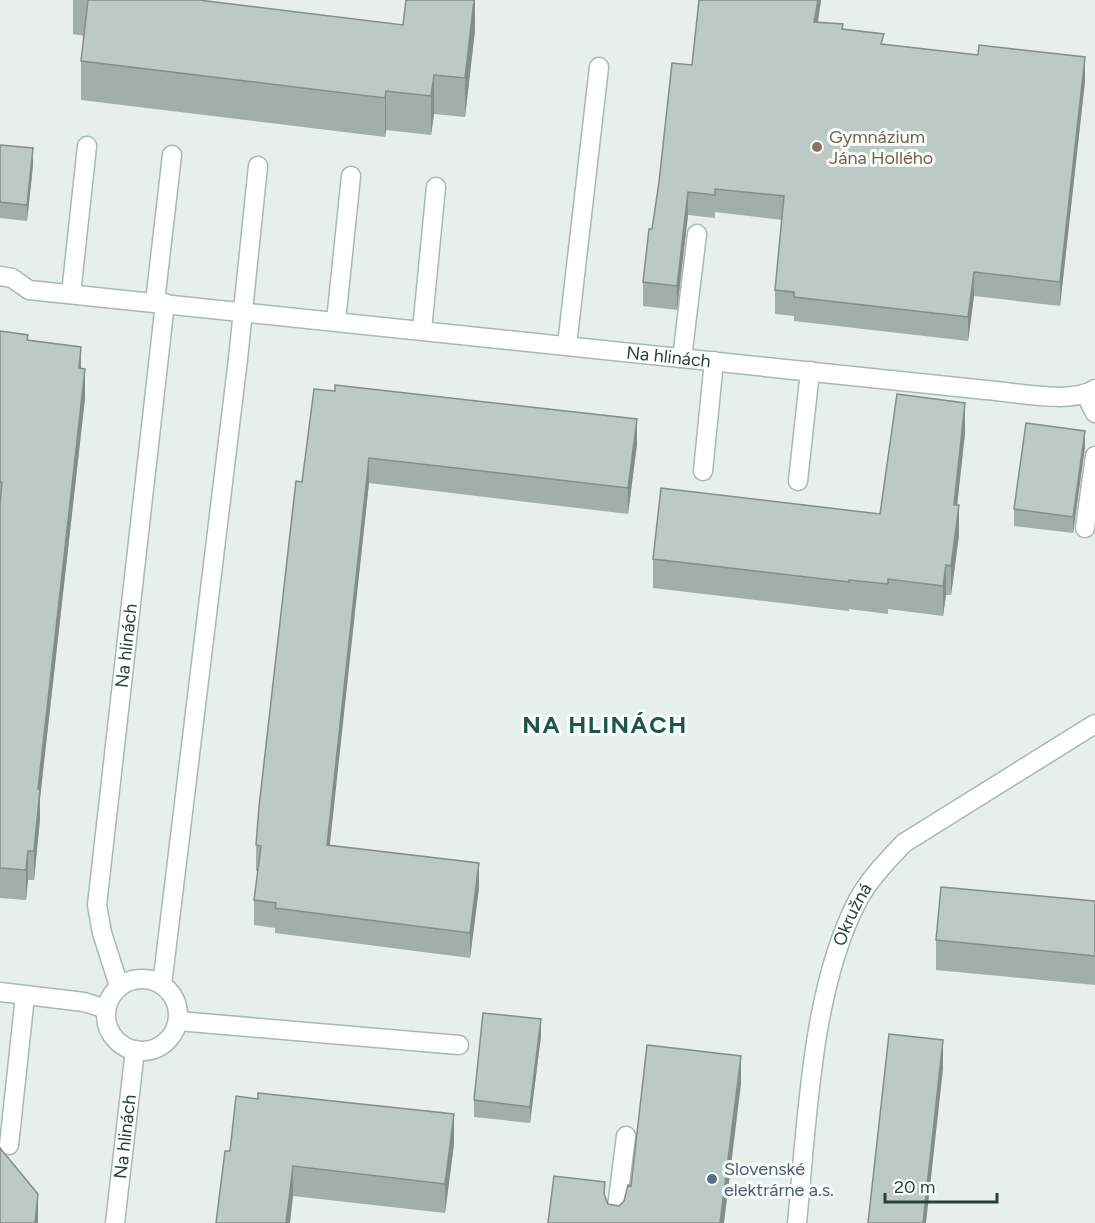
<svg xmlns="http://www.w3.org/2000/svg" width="1095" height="1223" font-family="Figtree,sans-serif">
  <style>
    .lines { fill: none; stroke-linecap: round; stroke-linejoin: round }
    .lane-casing { stroke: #a8b8b2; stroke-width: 21 }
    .street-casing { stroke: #a8b8b2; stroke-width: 21 }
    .lane { stroke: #fff; stroke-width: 18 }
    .street { stroke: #fff; stroke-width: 18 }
    .wall { fill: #a1aea9 }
    .shaded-wall { fill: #838d89 }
    .building { fill: #bbcac4; stroke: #838d89; stroke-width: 1.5 }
    .education-dot { fill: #8d6e63; stroke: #f7fbf9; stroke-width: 2 }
    .service-dot { fill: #5c6f8a; stroke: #f7fbf9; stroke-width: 2 }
    .labels { text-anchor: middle; stroke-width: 6; stroke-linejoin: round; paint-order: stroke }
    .education-label { font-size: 18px; fill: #785e54; stroke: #f7fbf9; text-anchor: start }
    .street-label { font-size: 18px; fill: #24423a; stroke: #f7fbf9 }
    .service-label { font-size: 18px; fill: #4e5e75; stroke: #f7fbf9; text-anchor: start }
    .district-label { font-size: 24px; font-weight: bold; letter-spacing: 1.5px; fill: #1f5548; stroke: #f7fbf9 }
  </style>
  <rect width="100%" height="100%" fill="#e6efeb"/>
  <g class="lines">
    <!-- lane casing -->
    <g class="lane-casing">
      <path id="lane" d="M615 1223 626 1136"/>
    </g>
    <!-- street casing -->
    <g class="street-casing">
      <g id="street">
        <path id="s1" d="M0 276 12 278 29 290 986 390C1016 392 1070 405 1095 389"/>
        <path d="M71 294 87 146"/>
        <path d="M155 302 172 155"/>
        <path d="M336 321 351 176"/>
        <path d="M422 330 436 187"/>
        <path d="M567 345 599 67"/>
        <path d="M682 358 697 234"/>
        <path d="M1086 395 1095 413"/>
        <path d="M703 471 714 361"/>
        <path d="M798 481 810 371"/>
        <path d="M1085 528 1095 456"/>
        <circle cx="142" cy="1015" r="36"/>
        <path d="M162 985 238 359 258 166"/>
        <path id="s2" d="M119 986 102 933 97 905 165 303"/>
        <path d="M0 992 84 1002 106 1009"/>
        <path d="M178 1021 459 1045"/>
        <path d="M9 1145 25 996"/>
        <path id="s3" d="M115 1223 135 1050"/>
        <path id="s4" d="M797 1223C807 1124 811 989 858 900 870 878 887 861 904 843L1095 724"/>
      </g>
    </g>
    <!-- lane -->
    <use href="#lane" class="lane"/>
    <!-- street -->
    <use href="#street" class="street"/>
  </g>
  <!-- wall -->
  <path class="wall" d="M73 0H199L403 25 475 0V30L465 117 434 114 431 135 386 130 385 137 81 100V61L84 36 73 34Z
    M699 0H821L818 22 843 29 884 44 1085 81 1060 306 974 296 968 341 794 321V316L775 314V290L782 220 715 212V218L688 215 677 310 643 306V282L652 229 692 65Z
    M0 145 33 165 27 221 0 218Z
    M0 331 28 340 81 368 85 398 40 798V819L34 880H28L26 900 0 898Z
    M314 389 637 444 628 514 369 483 329 845 479 888 470 958 275 933V928L254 925V900L258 871H256V845L302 482Z
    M965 433 957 505 959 535 951 595H946L943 616 888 609V614L849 609V611L653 588V559L880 514Z
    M1085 447 1073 533 1014 526V509Z
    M1095 901V985L936 970V940Z
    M541 1036 530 1123 474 1117V1100Z
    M454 1144 445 1213 293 1196 230 1151Z"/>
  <!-- shaded-wall -->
  <path class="shaded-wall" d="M474 0H475V30L465 117V78Z
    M818 0H821L814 45V22Z
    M1085 57V81L1060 306V282Z
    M434 75V114L431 135V96Z
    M386 91V130L385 137V98Z
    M33 148V165L27 221V205Z
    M688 192V215L677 310V286Z
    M974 272V296L968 341V317Z
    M81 347V377L79 368Z
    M85 369V398L40 798V819L34 880V851L38 789Z
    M965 403V433L954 534V505Z
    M637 419V444L628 514V488Z
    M1085 431V447L1073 533V517Z
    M369 458V483L327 871V845Z
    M959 505V535L951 595V566Z
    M946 565V595L943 616V586Z
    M28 851V880L26 900V870Z
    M479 863V888L470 958V933Z
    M541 1019V1036L530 1123V1107Z
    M943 1040V1069L926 1223H923Z
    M741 1056V1084L724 1223H720Z
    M454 1114V1144L445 1213V1184Z
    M293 1166V1196L290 1223H286Z
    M38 1194V1223H35Z"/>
  <!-- building -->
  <path class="building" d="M88 0H199L403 25 406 0H474L465 78 434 75 431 96 386 91 385 98 81 61Z
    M699 0H818L814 22 843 24 842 29 884 34 881 44 978 55 979 45 1085 57 1060 282 974 272 968 317 794 297V292L775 290 784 196 715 189V195L688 192 677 286 643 282 649 229H652L659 182 672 63 692 65Z
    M0 145 33 148 27 205 0 202Z
    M0 331 28 335 27 340 81 347 79 368 85 369 38 789H40L34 851H28L26 870 0 868V505L2 482H0Z
    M335 385 637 419 628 488 369 458 327 845 479 863 470 933 275 908 276 903 254 900 261 846 256 845 259 807 296 481 302 482 314 389 335 391Z
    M897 394 965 403 954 505H959L951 566 946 565 943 586 888 579V584L849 580V582L653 559 661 488 880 514Z
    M1026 423 1085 431 1073 517 1014 509Z
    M941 887 1095 901V956L936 940Z
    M483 1013 541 1019 530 1107 474 1100Z
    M889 1034 943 1040 923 1223H868Z
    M647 1045 741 1056 720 1223H548L554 1176 605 1182 604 1194 608 1204 619 1206 624 1201 628 1185 631 1186Z
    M258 1093 454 1114 445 1184 293 1166 286 1223H216L225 1151H230L236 1096 258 1099Z
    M0 1148 38 1194 35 1223H0Z"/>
  <!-- markers -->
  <circle class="education-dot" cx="817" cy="147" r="6"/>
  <circle class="service-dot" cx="712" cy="1179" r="6"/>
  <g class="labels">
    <!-- education labels -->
    <g class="education-label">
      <text x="829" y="143">Gymnázium<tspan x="829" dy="21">Jána Hollého</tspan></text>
    </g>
    <!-- street labels -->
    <g class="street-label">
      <text dy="6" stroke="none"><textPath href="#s1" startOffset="676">Na hlinách</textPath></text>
      <text dy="6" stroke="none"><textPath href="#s2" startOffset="345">Na hlinách</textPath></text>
      <text dy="6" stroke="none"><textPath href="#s4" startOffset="315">Okružná</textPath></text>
      <text dy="6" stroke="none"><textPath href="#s3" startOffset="87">Na hlinách</textPath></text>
    </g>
    <!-- service labels -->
    <g class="service-label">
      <text x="724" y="1175">Slovenské<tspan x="724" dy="21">elektrárne a.s.</tspan></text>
    </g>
    <!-- district labels -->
    <g class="district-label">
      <text x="605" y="733">NA HLINÁCH</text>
    </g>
  </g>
  <!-- scale -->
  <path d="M885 1193v9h112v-9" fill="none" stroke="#24423a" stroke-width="3"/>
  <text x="894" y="1193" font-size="18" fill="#24423a" stroke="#f7fbf9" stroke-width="4.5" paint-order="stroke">20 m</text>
</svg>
